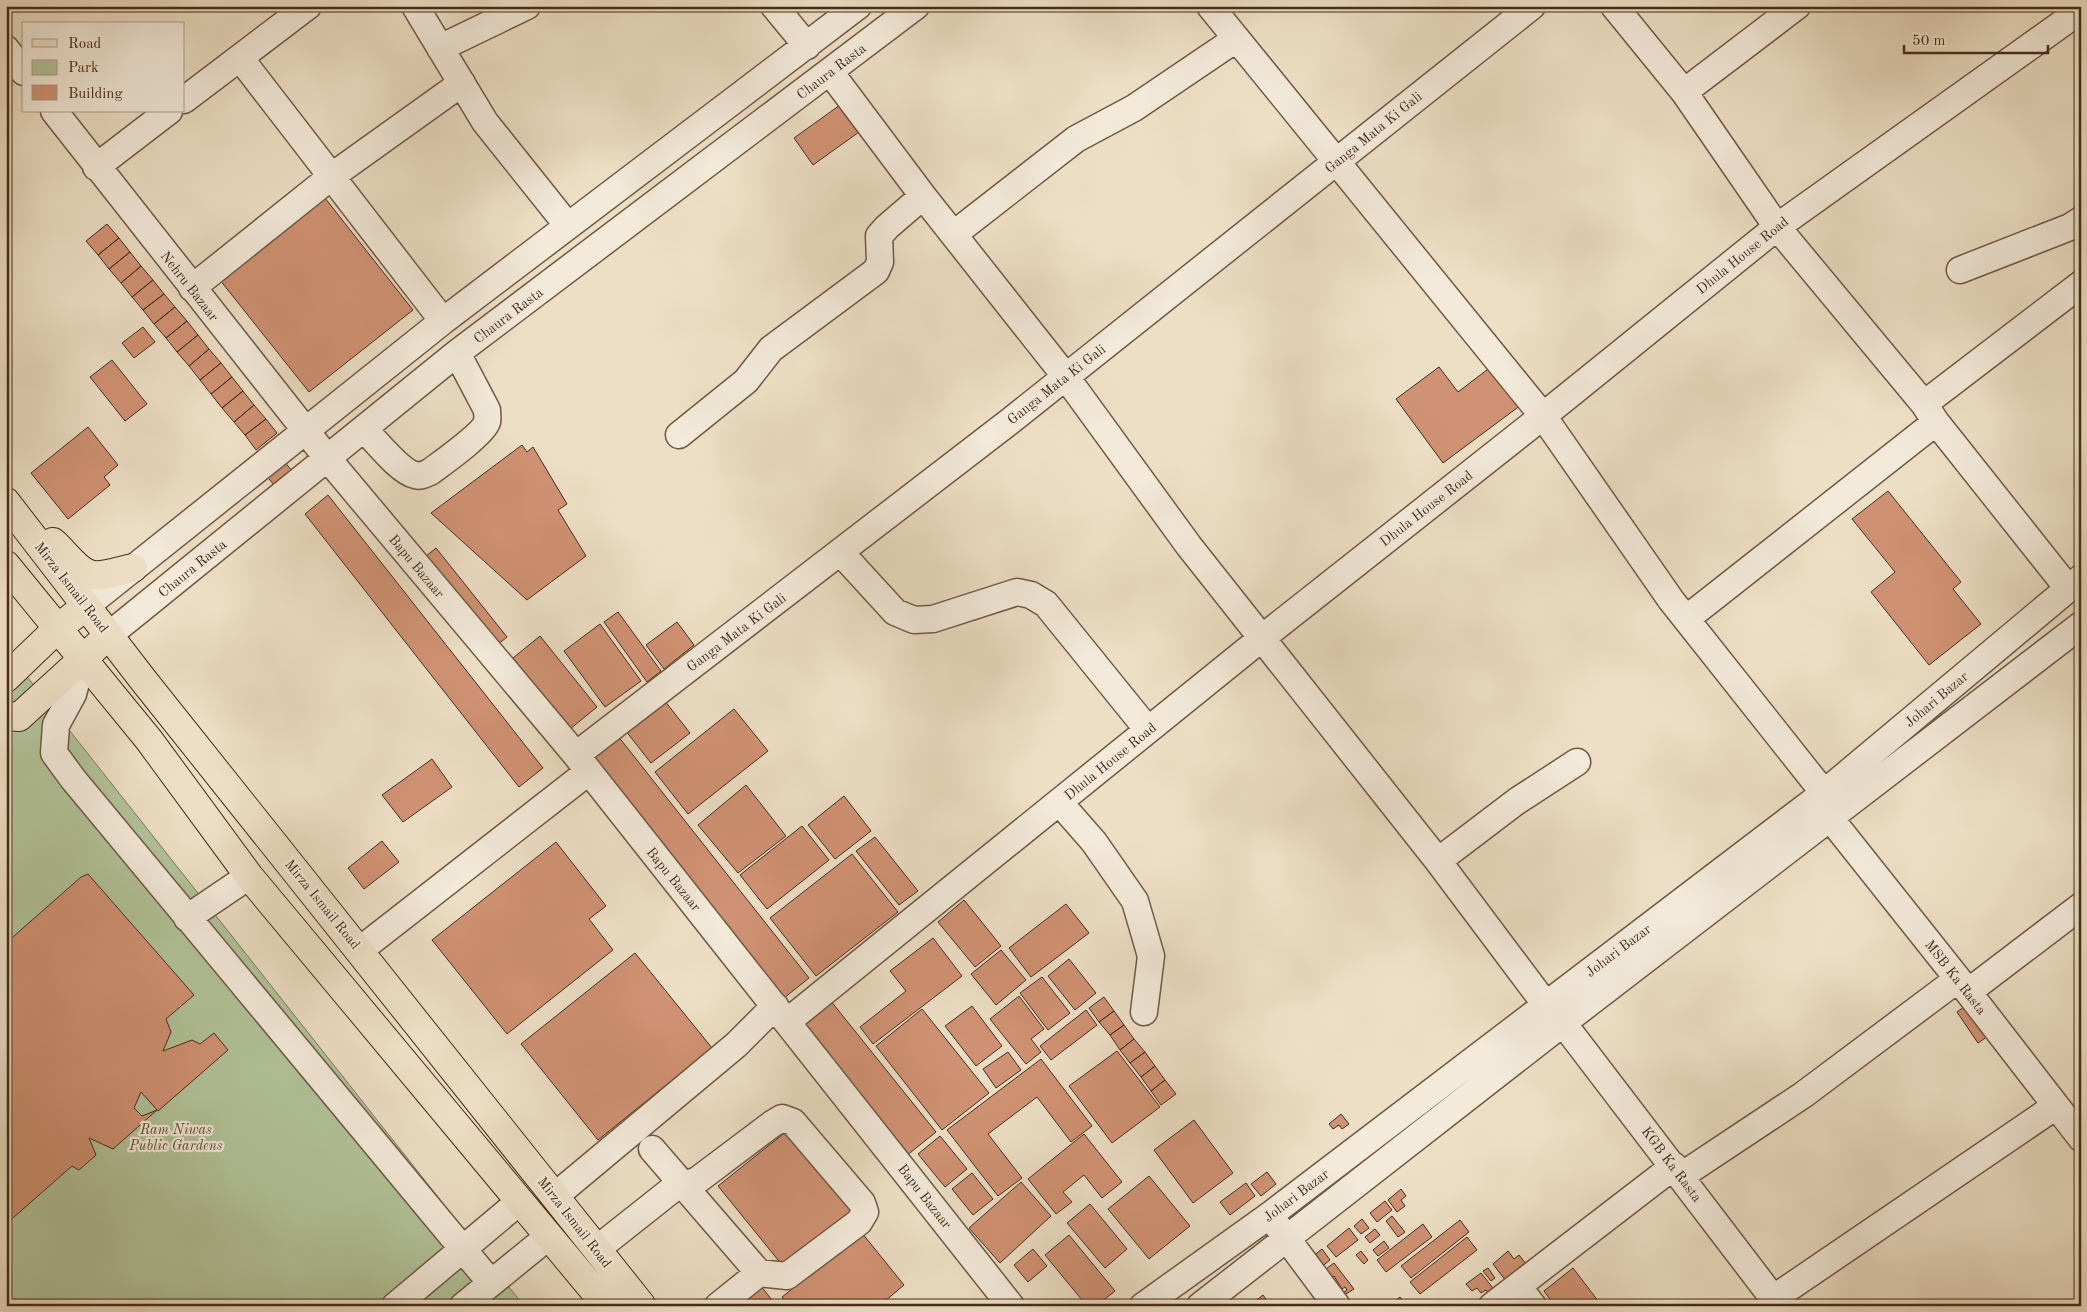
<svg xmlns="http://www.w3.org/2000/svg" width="2087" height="1312" font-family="'Old Standard TT',serif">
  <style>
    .green { fill: #b2c39a; stroke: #7c785a }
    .building { fill: #d09274; stroke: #462c19 }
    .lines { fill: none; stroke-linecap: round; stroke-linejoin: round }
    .minor-casing { stroke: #705944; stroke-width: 29 }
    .major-casing { stroke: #462c19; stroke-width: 30 }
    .highway-casing { stroke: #462c19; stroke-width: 30 }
    .minor { stroke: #f3eada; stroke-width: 26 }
    .major { stroke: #eddfc6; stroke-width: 28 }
    .highway { stroke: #eddfc6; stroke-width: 28 }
    .labels { text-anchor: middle; stroke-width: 4.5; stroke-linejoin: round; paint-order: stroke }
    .street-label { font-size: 14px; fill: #462c19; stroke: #f3eada }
    .park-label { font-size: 14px; font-style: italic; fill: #5c4a33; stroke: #f3eada }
  </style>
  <rect width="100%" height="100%" fill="#eddfc6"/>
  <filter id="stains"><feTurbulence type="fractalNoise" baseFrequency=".004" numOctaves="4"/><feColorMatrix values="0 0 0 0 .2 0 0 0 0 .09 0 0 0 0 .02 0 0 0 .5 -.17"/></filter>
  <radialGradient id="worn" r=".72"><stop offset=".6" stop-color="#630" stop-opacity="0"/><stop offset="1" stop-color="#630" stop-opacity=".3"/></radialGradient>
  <!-- green -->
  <path class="green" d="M6 650 524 1306H6Z"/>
  <!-- building -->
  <path class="building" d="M840 105 859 132 813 165 794 138Z
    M321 193 413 310 309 392 216 275Z
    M107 224 119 238 98 255 86 241Z
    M119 238 130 252 109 269 98 255Z
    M130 252 141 266 121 283 109 269Z
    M141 266 153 280 132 297 121 283Z
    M153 280 164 294 143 310 132 297Z
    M164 294 175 307 154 324 143 310Z
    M175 307 187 321 166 338 154 324Z
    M187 321 198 335 177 352 166 338Z
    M143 327 155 342 134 358 122 343Z
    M198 335 209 349 189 366 177 352Z
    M209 349 221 363 200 380 189 366Z
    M112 360 147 404 125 421 90 377Z
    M221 363 232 377 211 394 200 380Z
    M1496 363 1525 402 1443 463 1396 399 1439 367 1458 392Z
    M232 377 243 391 222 408 211 394Z
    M243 391 254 405 234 422 222 408Z
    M254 405 266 419 245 435 234 422Z
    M266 419 277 433 256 450 245 435Z
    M88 427 118 465 104 477 110 485 68 519 31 473Z
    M522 445 527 452 533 447 567 504 558 510 586 556 527 600 431 513Z
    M265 446 273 455 276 452 299 479 280 492 258 466 261 463 254 455Z
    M1888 491 1961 582 1953 589 1981 624 1929 665 1871 592 1895 572 1852 519Z
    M328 495 543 768 519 787 305 514Z
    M436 548 507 637 497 645 425 557Z
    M618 612 661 671 647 682 604 622Z
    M677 622 694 645 664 669 646 645Z
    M600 624 641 681 605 707 564 651Z
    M540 636 597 707 570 729 513 658Z
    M664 700 690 733 651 763 625 730Z
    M734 709 768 751 688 814 655 772Z
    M614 731 809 978 784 998 589 751Z
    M432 759 452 787 403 822 382 795Z
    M746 785 786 836 738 873 698 825Z
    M844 796 871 831 835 859 808 825Z
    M802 826 829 860 767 909 740 875Z
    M875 837 918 891 899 905 856 851Z
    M382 841 399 862 364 889 348 868Z
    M556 842 606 906 589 919 613 950 507 1034 432 940Z
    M852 854 898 912 816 976 770 918Z
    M88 874 194 995 166 1019 171 1032 163 1051 192 1040 200 1044 214 1033 228 1050 158 1111 141 1092 134 1108 142 1116 157 1110 113 1149 89 1138 96 1155 79 1170 72 1166 6 1224V943L81 877Z
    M964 900 1001 946 975 967 938 922Z
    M1066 904 1089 933 1031 977 1009 948Z
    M933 938 962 976 873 1044 860 1027 906 991 890 971Z
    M1001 950 1026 980 996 1005 971 974Z
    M635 953 712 1048 598 1140 521 1044Z
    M1069 959 1096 993 1075 1010 1048 976Z
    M1042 977 1070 1013 1048 1030 1020 993Z
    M826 995 936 1132 906 1156 797 1018Z
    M1019 996 1044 1029 1031 1039 1041 1052 1026 1064 990 1019Z
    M1104 997 1114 1011 1099 1022 1089 1008Z
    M1972 1001 1994 1032 1978 1043 1957 1012Z
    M972 1006 1002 1046 976 1066 945 1026Z
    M922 1009 989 1093 942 1130 876 1046Z
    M1086 1010 1097 1025 1051 1060 1040 1046Z
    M1114 1011 1124 1025 1110 1035 1099 1022Z
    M1124 1025 1134 1039 1120 1050 1110 1035Z
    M1134 1039 1145 1052 1130 1063 1120 1050Z
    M1117 1051 1160 1107 1112 1143 1069 1086Z
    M1008 1052 1021 1070 996 1088 983 1069Z
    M1145 1052 1155 1066 1141 1077 1130 1063Z
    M1041 1059 1092 1126 1071 1142 1037 1097 988 1134 1022 1178 998 1196 947 1130Z
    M1155 1066 1165 1080 1151 1091 1141 1077Z
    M1165 1080 1176 1094 1161 1105 1151 1091Z
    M1341 1114 1349 1124 1342 1129 1339 1125 1333 1129 1329 1124Z
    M1194 1120 1233 1173 1193 1203 1154 1150Z
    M792 1127 860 1211 787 1271 718 1186Z
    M1084 1134 1122 1182 1102 1198 1084 1175 1063 1192 1072 1202 1056 1214 1028 1179Z
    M940 1136 967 1169 945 1187 918 1154Z
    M1267 1172 1276 1184 1261 1196 1251 1184Z
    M972 1173 993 1199 973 1215 952 1189Z
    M1149 1176 1190 1226 1149 1259 1108 1209Z
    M1021 1182 1051 1216 1000 1263 969 1228Z
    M1246 1183 1255 1196 1230 1215 1220 1202Z
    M1401 1189 1406 1196 1401 1200 1405 1206 1397 1212 1388 1200Z
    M1385 1201 1392 1210 1377 1222 1370 1213Z
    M1090 1204 1127 1249 1105 1268 1067 1223Z
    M1392 1216 1405 1232 1398 1237 1386 1221Z
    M1362 1219 1369 1228 1361 1234 1354 1226Z
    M1460 1220 1469 1232 1411 1278 1401 1266Z
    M1423 1224 1432 1237 1386 1272 1377 1260Z
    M1349 1228 1358 1240 1336 1257 1327 1246Z
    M1375 1229 1380 1235 1370 1243 1365 1237Z
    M862 1233 904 1285 879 1306H789L782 1297Z
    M1069 1235 1115 1291 1096 1306H1087L1045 1255Z
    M1467 1237 1477 1250 1420 1294 1410 1282Z
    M1384 1241 1389 1248 1378 1256 1373 1250Z
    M1033 1249 1047 1266 1028 1282 1014 1265Z
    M1322 1249 1330 1260 1315 1272 1307 1261Z
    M1361 1251 1368 1260 1364 1264 1356 1255Z
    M1508 1251 1514 1259 1519 1255 1530 1269 1509 1285 1493 1264Z
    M1334 1263 1354 1289 1346 1294 1344 1292 1347 1290 1345 1287 1342 1289 1334 1276 1326 1283 1319 1274Z
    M1488 1268 1495 1278 1491 1281 1483 1271Z
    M1573 1268 1602 1306H1555L1544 1291Z
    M1481 1273 1497 1293 1491 1297 1486 1290 1481 1293 1477 1288 1472 1291 1466 1284Z
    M756 1280 772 1300 764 1306H723Z
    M1263 1295 1270 1305 1269 1306H1249Z
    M1400 1297 1406 1306H1400L1396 1300Z"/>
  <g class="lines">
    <!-- minor casing -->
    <g class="minor-casing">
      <path id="minor" d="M415 6 485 122 568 226
        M774 6 807 46
        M1210 6 1543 416 1671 600 1824 793
        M1614 6 1684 92 1777 227 1924 404 1936 422 2067 587
        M440 48 527 6
        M6 49 24 72
        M240 58 443 321
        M830 72 923 196 1066 377 1189 546 1438 861 1546 1005
        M1684 92 1797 6
        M184 100 308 6
        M54 111 328 459 576 755 1011 1306
        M96 167 169 111
        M954 234 1076 139 1134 108 1236 39
        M1960 270 2070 227 2081 220
        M192 288 332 176 462 83
        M1924 404 2081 284
        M364 429C375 440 400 472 415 475 420 477 425 474 430 472 442 463 483 434 487 422 488 419 487 414 487 410L457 353
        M679 435 746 381 771 349 876 271 880 262 879 236 887 227 923 196
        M841 553 895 612 914 620 933 619 1017 592 1031 595 1046 604 1148 730
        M86 606 443 321 858 6
        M1686 619 1936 422
        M109 635 457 353 916 6
        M82 660 73 694 56 725 54 753 73 779 491 1283
        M576 755 1009 422 1532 6
        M1059 802 1094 842 1135 901 1151 956 1144 1012
        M1830 818 1958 979 2081 1138
        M1438 861 1517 801 1577 762
        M187 918 249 876
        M360 950 588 772
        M1968 992 2081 906
        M788 1021 1262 638 1543 416 1777 227 2081 10
        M1563 1023 1779 1306
        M652 1149 759 1273
        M1681 1176 1803 1095 1958 979
        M555 1196 736 1045 775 1006
        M1276 1224 1337 1306
        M597 1249 674 1188C683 1184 691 1184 699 1179L772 1124 782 1118 793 1122 862 1203 865 1212 859 1222 787 1276 759 1273 718 1306
        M1518 1286 1533 1306
        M1774 1298 2056 1106
        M395 1306 520 1201
        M463 1306 549 1236
        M1143 1306 1270 1215 1824 793 2081 578
        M1200 1306 1563 1023 2081 625
        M1492 1306 1674 1166"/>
    </g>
    <!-- major casing -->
    <g class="major-casing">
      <path id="major" d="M6 678 57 629 86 606
        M6 716 19 717 109 635"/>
    </g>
    <!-- highway casing -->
    <g class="highway-casing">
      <path id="highway" d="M6 502 144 681 642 1306
        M53 542C64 551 75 569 89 574 101 578 121 570 133 568
        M6 565 149 740 249 876 607 1306"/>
    </g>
    <!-- minor -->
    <use href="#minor" class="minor"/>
    <!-- major -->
    <use href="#major" class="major"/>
    <!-- highway -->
    <use href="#highway" class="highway"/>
  </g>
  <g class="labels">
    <!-- street labels -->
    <g class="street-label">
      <text transform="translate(831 71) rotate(-37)" y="5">Chaura Rasta</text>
      <text transform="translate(1373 132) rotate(-39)" y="5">Ganga Mata Ki Gali</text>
      <text transform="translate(1742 255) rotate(-39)" y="5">Dhula House Road</text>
      <text transform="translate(190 286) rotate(52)" y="5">Nehru Bazaar</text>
      <text transform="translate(508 315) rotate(-37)" y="5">Chaura Rasta</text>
      <text transform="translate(1056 384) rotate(-38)" y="5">Ganga Mata Ki Gali</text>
      <text transform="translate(1426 508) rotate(-38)" y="5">Dhula House Road</text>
      <text transform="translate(417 566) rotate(50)" y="5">Bapu Bazaar</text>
      <text transform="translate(192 568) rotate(-39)" y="5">Chaura Rasta</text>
      <text transform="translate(72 587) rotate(52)" y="5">Mirza Ismail Road</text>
      <text transform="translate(736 632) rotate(-37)" y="5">Ganga Mata Ki Gali</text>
      <text transform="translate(1936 699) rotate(-40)" y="5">Johari Bazar</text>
      <text transform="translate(1110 761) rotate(-39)" y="5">Dhula House Road</text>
      <text transform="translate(674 879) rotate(51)" y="5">Bapu Bazaar</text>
      <text transform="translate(323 904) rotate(51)" y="5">Mirza Ismail Road</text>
      <text transform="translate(1618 950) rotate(-37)" y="5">Johari Bazar</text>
      <text transform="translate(1956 977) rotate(52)" y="5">MSB Ka Rasta</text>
      <text transform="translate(1672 1164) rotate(53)" y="5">KGB Ka Rasta</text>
      <text transform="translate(1296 1195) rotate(-37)" y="5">Johari Bazar</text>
      <text transform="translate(925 1196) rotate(52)" y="5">Bapu Bazaar</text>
      <text transform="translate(575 1222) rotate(52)" y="5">Mirza Ismail Road</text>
    </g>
    <!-- park labels -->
    <g class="park-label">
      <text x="176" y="1134">Ram Niwas<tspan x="176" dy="16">Public Gardens</tspan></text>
    </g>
  </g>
  <!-- margin -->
  <rect width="2087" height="1312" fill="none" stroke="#eddfc6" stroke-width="25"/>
  <rect x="8" y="8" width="2072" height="1297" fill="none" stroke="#462c19" stroke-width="2.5"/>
  <rect x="12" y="12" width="2062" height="1287" fill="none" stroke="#462c19"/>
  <!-- legend -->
  <rect x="22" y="22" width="162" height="90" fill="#f3eada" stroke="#ae9e8d"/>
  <rect x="32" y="39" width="25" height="8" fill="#eddfc6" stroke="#ae9e8d"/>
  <text x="68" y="48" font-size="15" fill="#462c19">Road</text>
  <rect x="32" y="60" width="25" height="15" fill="#b2c39a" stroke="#ae9e8d"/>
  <text x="68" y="72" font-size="15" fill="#462c19">Park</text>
  <rect x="32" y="85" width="25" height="15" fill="#d09274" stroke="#ae9e8d"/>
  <text x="68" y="98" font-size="15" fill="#462c19">Building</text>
  <!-- scale -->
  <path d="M1904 45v8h144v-8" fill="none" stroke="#462c19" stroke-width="2.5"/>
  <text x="1912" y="45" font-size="15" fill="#462c19" stroke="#f3eada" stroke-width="4" paint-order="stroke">50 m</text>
  <rect width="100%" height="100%" filter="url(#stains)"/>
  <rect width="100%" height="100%" fill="url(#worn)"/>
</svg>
